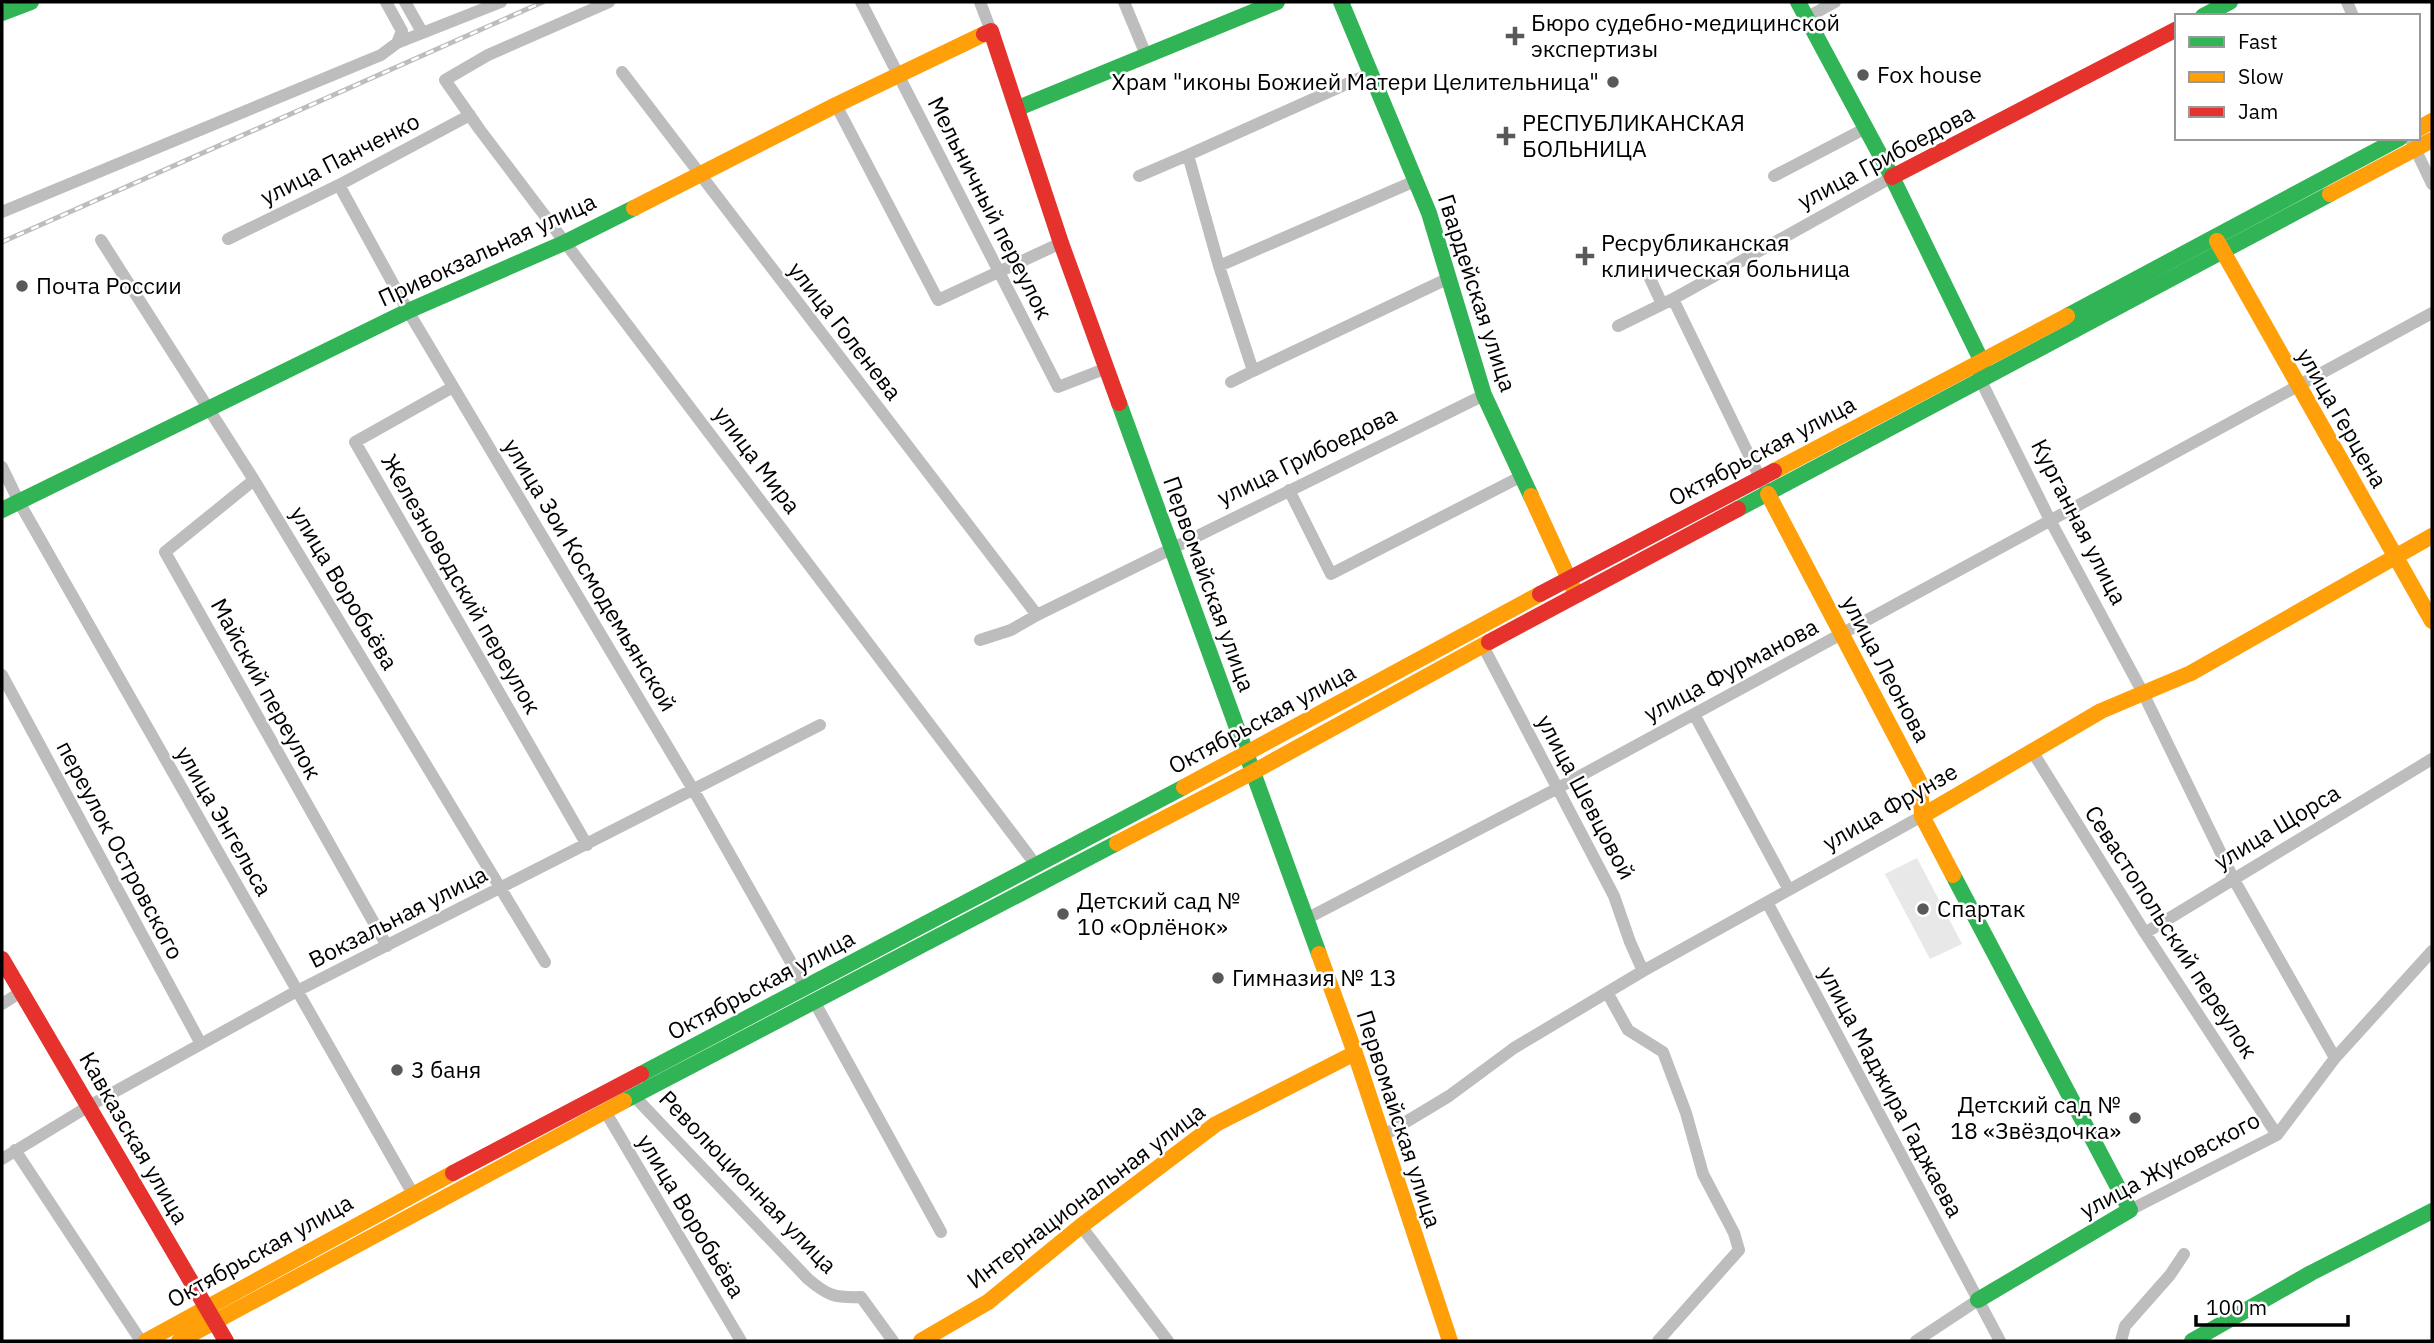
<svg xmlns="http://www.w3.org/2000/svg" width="2434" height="1343" font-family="'IBM Plex Sans',sans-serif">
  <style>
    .green { fill: #e8e8e8 }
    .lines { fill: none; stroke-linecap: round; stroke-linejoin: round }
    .street { stroke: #bdbdbd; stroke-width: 12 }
    .fast { stroke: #30b455; stroke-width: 16 }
    .slow { stroke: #ff9f0a; stroke-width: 16 }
    .jam { stroke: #e5322d; stroke-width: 16 }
    .rail-casing { stroke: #bdbdbd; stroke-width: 5 }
    .rail { stroke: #fff; stroke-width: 2.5; stroke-dasharray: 8; stroke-linecap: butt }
    .poi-dot { fill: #595959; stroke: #fff; stroke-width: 2.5 }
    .labels { text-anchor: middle; stroke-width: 5; stroke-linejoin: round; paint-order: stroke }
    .poi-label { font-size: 23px; fill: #000; stroke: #fff; text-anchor: start }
    .street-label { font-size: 23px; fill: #000; stroke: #fff }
  </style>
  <rect width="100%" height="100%" fill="#fff"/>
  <!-- green -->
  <path class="green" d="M1917 858 1962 944 1930 959 1885 874Z"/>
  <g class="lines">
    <!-- street -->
    <path class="street" d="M405 2 422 32
      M609 2 488 55 445 80 480 130 1036 865
      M861 2 1058 387 1107 368
      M980 2 991 31
      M1124 2 1146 55
      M2347 2 2353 16
      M1806 18 1835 2
      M397 43 501 2
      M622 72 1037 615
      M1371 73 1188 155 1219 266 1253 371 1449 278
      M836 105 938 300 1061 243
      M2410 138 2432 184
      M1139 176 1188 155
      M1774 176 1866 128
      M339 185 408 311 694 791 805 987
      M2 212 381 55 397 43 402 31 386 2
      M228 239 339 185 470 115
      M101 240 254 480 545 962
      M1219 266 1415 181
      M1648 274 1662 304
      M1673 299 1763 484
      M1618 326 1673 299 1892 177
      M1981 381 2050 520 2143 693 2233 878 2335 1058
      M1231 382 1253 371
      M453 387 355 442 587 845
      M2 467 19 502 413 1194
      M254 480 165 552 387 946
      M1289 490 1331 574 1522 476
      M980 640 1011 630 1037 615 1484 395
      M1483 646 1614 896 1630 942 1643 971
      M2 675 201 1044
      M1694 714 1789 890
      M2032 751 2145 933 2277 1135
      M1767 902 2000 1341
      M1306 919 1558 788 2432 313
      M2145 933 2432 759
      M1608 994 1628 1030 1663 1052 1686 1113 1703 1174 1734 1233 1739 1250 1658 1341
      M814 1001 941 1232
      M2 1004 21 992
      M634 1096 808 1279C828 1296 835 1298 861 1297L893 1341
      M605 1111 741 1341
      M1381 1137 1449 1096 1514 1048 1643 971 1922 816
      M15 1150 141 1341
      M2 1159 89 1106 297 991 820 725
      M2130 1210 2277 1135 2335 1058 2432 951
      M1081 1226 1168 1341
      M1916 1341 1978 1300
      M2121 1341 2125 1326 2170 1275 2184 1254"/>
    <!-- fast -->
    <path class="fast" d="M1341 2 1429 213 1484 395 1531 496
      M1798 2 1892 177 1982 362 1981 374
      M2 13 31 2
      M2203 16 2230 2
      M1018 108 1277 2
      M2067 316 2400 138
      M1119 403 1319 954
      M1738 509 2330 194
      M2 510 408 311 566 242 634 208
      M1953 875 2130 1210 1978 1300
      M641 1074 1184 787
      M624 1101 1117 843
      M2192 1341 2311 1273 2432 1211"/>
    <!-- slow -->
    <path class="slow" d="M2418 129 2432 121
      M2330 194 2432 140
      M634 208 836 105 984 34
      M2217 241 2432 621
      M1774 471 2067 316
      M1768 494 1920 783 1922 816 1953 875
      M1531 496 1574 590
      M1184 787 1540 594
      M1922 816 2101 711 2191 673 2432 536
      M1117 843 1253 772 1489 642
      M1319 954 1355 1053 1450 1341
      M146 1341 453 1173
      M179 1341 624 1101
      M921 1341 988 1302 1081 1226 1216 1124 1355 1053"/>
    <!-- jam -->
    <path class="jam" d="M984 34 991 31 1061 243 1119 403
      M1892 177 2177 29
      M1540 594 1774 471
      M1489 642 1738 509
      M2 959 226 1341
      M453 1173 641 1074"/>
    <!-- rail casing -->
    <g class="rail-casing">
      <path id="rail" d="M2 242 543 2"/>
    </g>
    <!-- rail -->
    <use href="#rail" class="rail"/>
  </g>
  <!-- markers -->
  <g class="poi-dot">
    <path d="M1511.5 25.5h7v7h7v7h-7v7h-7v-7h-7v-7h7z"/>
    <circle cx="1863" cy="75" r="7"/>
    <circle cx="1613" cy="82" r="7"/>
    <path d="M1502.5 125.5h7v7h7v7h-7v7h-7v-7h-7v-7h7z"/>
    <path d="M1581.5 245.5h7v7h7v7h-7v7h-7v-7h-7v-7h7z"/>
    <circle cx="22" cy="286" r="7"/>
    <circle cx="1923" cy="909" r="7"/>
    <circle cx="1063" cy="914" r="7"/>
    <circle cx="1218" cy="978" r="7"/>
    <circle cx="397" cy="1070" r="7"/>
    <circle cx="2135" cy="1118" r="7"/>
  </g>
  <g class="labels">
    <!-- poi labels -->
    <g class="poi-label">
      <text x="1531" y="31">Бюро судебно-медицинской<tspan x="1531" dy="26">экспертизы</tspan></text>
      <text x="1877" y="83">Fox house</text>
      <text x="1599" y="90" text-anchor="end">Храм "иконы Божией Матери Целительница"</text>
      <text x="1522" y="131">РЕСПУБЛИКАНСКАЯ<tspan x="1522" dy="26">БОЛЬНИЦА</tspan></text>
      <text x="1601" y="251">Ресрубликанская<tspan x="1601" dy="26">клиническая больница</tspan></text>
      <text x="36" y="294">Почта России</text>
      <text x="1077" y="909">Детский сад №<tspan x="1077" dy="26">10 «Орлёнок»</tspan></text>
      <text x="1937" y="917">Спартак</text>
      <text x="1232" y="986">Гимназия № 13</text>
      <text x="411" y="1078">3 баня</text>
      <text x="2121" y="1113" text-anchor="end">Детский сад №<tspan x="2121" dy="26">18 «Звёздочка»</tspan></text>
    </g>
    <!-- street labels -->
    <g class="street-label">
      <text transform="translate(1886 157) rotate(-28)" y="8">улица Грибоедова</text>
      <text transform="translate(340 159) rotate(-27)" y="8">улица Панченко</text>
      <text transform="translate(990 208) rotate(63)" y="8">Мельничный переулок</text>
      <text transform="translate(487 250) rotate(-25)" y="8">Привокзальная улица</text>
      <text transform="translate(1477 293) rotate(72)" y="8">Гвардейская улица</text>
      <text transform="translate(845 331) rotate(52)" y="8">улица Голенева</text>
      <text transform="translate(2342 418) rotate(60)" y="8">улица Герцена</text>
      <text transform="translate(1762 451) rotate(-28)" y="8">Октябрьская улица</text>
      <text transform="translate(1307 456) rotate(-26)" y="8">улица Грибоедова</text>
      <text transform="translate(757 460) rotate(53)" y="8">улица Мира</text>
      <text transform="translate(2079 522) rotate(63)" y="8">Курганная улица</text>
      <text transform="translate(590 575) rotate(59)" y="8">улица Зои Космодемьянской</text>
      <text transform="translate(461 584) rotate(60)" y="8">Железноводский переулок</text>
      <text transform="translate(1209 584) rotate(70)" y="8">Первомайская улица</text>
      <text transform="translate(344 588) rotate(59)" y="8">улица Воробьёва</text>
      <text transform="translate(1886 669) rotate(62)" y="8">улица Леонова</text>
      <text transform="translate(1731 670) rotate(-28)" y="8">улица Фурманова</text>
      <text transform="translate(266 689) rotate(61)" y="8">Майский переулок</text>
      <text transform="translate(1262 719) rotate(-28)" y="8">Октябрьская улица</text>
      <text transform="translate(1586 797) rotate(62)" y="8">улица Шевцовой</text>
      <text transform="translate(1890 807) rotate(-30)" y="8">улица Фрунзе</text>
      <text transform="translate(224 821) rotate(60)" y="8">улица Энгельса</text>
      <text transform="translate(2277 827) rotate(-31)" y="8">улица Щорса</text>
      <text transform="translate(120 850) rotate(62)" y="8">переулок Островского</text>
      <text transform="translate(398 917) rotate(-27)" y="8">Вокзальная улица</text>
      <text transform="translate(2171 932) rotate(57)" y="8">Севастопольский переулок</text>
      <text transform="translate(761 985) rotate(-28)" y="8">Октябрьская улица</text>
      <text transform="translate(1891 1092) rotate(62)" y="8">улица Маджира Гаджаева</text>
      <text transform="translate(1399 1119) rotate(72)" y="8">Первомайская улица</text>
      <text transform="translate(134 1138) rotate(60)" y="8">Кавказская улица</text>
      <text transform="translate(2170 1165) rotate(-28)" y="8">улица Жуковского</text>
      <text transform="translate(748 1182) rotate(46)" y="8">Революционная улица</text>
      <text transform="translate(1086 1196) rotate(-37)" y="8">Интернациональная улица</text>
      <text transform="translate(691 1216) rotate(59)" y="8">улица Воробьёва</text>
      <text transform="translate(260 1251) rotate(-29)" y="8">Октябрьская улица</text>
    </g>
  </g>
  <!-- border -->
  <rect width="2434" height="1343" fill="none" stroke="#000000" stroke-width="7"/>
  <!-- legend -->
  <rect x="2175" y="14" width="245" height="126" fill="#ffffff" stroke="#999999" stroke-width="2"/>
  <rect x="2189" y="37" width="35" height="10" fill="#30b455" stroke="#999999" stroke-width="2"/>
  <text x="2238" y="49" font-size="21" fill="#000000">Fast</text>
  <rect x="2189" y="72" width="35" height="10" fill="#ff9f0a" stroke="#999999" stroke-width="2"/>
  <text x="2238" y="84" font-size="21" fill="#000000">Slow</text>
  <rect x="2189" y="107" width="35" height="10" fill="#e5322d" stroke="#999999" stroke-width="2"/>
  <text x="2238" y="119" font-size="21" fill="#000000">Jam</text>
  <!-- scale -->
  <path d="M2196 1315v10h152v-10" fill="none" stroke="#000000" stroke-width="3.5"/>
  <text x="2206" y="1315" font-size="21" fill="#000000" stroke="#ffffff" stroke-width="5" paint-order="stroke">100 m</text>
</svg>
